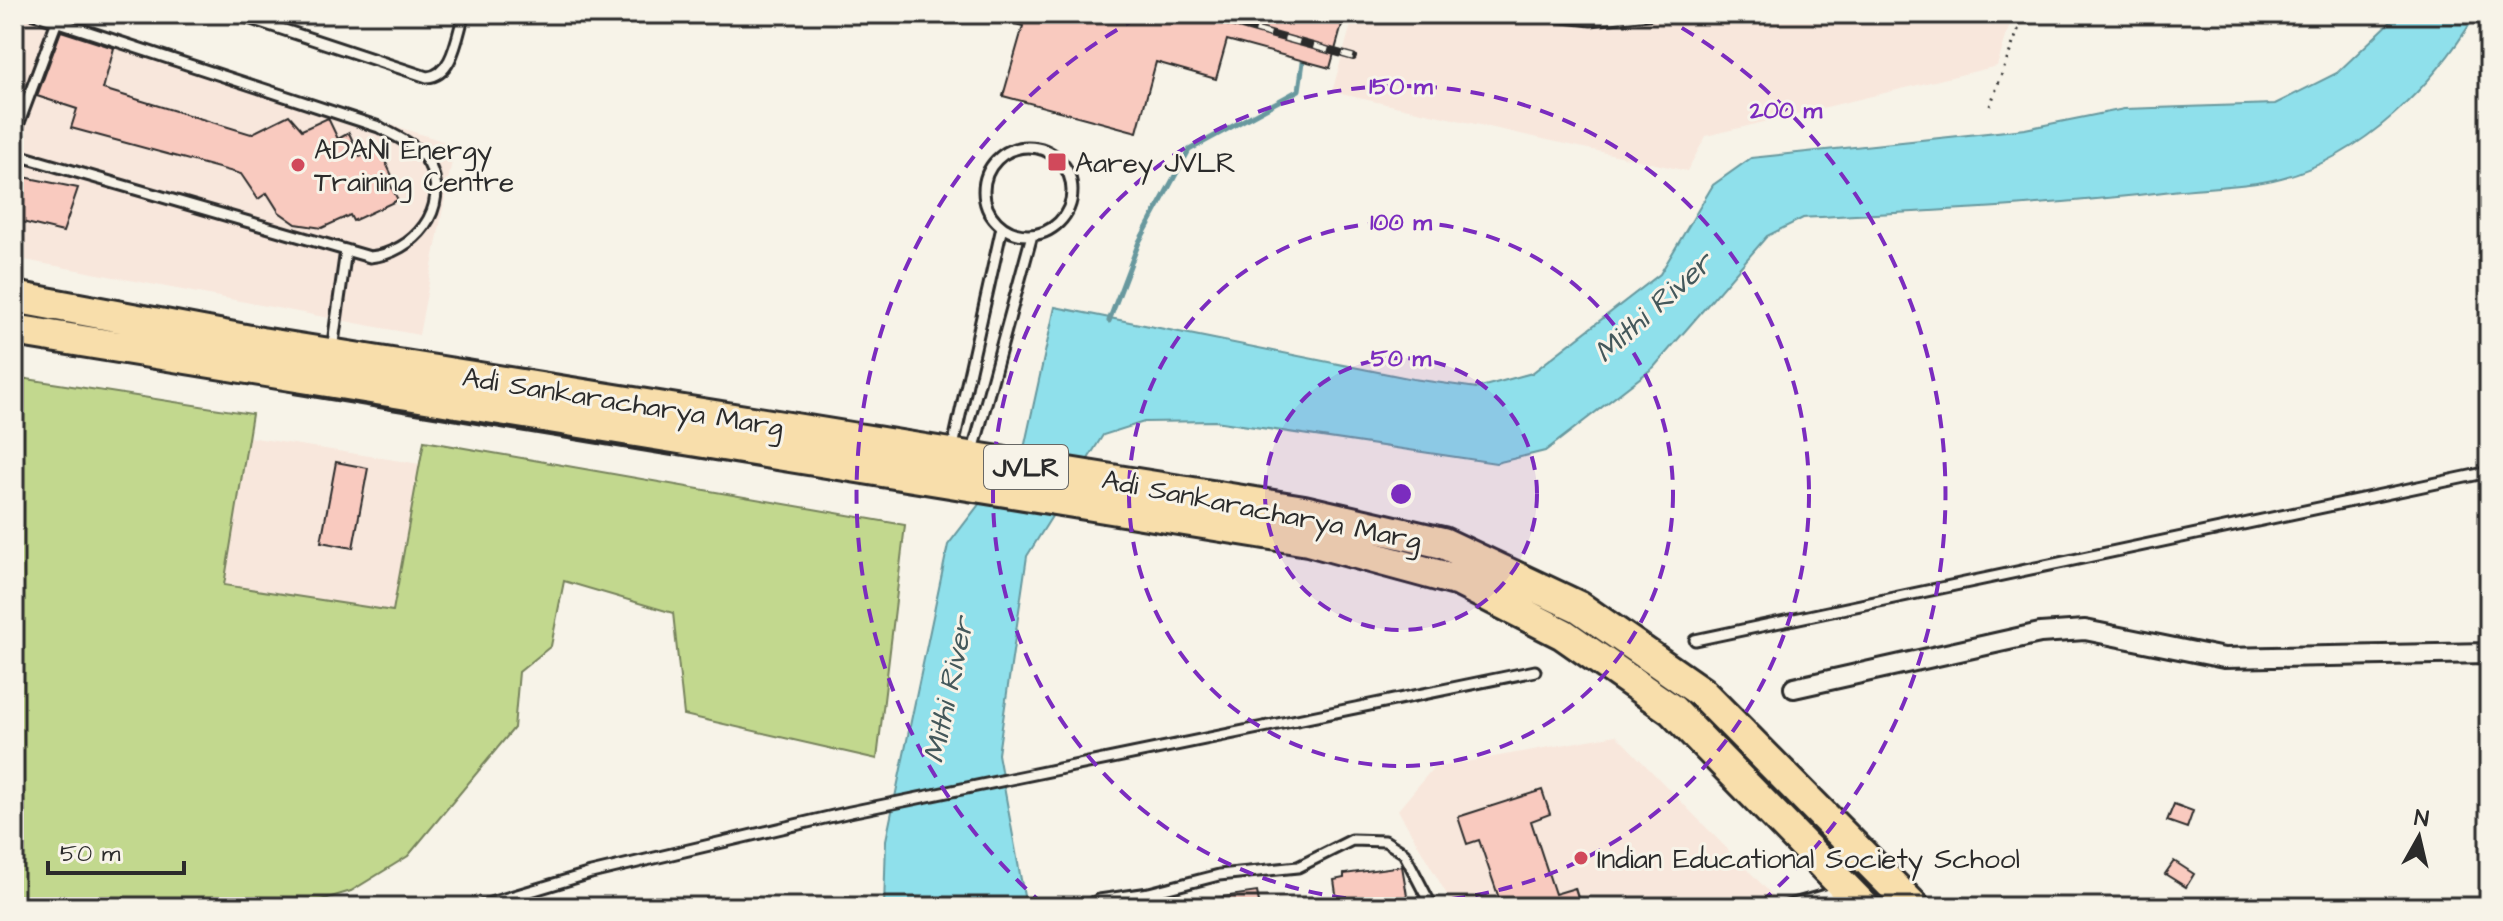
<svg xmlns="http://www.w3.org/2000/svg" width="2503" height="921" font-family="'Architects Daughter',sans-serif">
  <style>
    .built { fill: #f8e7dc }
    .green { fill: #c2d88e; stroke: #76825c; stroke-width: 2 }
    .water { fill: #8fe0eb; stroke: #67989e; stroke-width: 2 }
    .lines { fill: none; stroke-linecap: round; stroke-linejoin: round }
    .stream { stroke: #67989e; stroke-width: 5 }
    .building { fill: #f9cabf; stroke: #2b2b2b; stroke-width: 2 }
    .service-casing { stroke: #2b2b2b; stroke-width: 15 }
    .minor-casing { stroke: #2b2b2b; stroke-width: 24 }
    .primary-casing { stroke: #2b2b2b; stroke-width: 36 }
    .path { stroke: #2b2b2b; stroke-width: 3; stroke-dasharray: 2 6; stroke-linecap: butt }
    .service { stroke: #f7f3e8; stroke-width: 9 }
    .minor { stroke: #f7f3e8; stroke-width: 18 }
    .primary { stroke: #f8deab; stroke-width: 30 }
    .rail-casing { stroke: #2b2b2b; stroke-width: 8 }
    .rail { stroke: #f7f3e8; stroke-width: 5; stroke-dasharray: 15; stroke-linecap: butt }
    .ring { fill: none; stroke: #7b2cbf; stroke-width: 4; stroke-dasharray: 14 10 }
    .poi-dot { fill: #d1495b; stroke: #f7f3e8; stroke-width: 3 }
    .labels { text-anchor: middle; stroke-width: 6; stroke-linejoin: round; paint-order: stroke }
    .shield { fill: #f7f3e8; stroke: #686764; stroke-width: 2 }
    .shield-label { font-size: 26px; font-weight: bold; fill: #2b2b2b }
    .poi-label { font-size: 28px; fill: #2b2b2b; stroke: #f7f3e8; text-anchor: start }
    .street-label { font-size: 28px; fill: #2b2b2b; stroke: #f7f3e8 }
    .water-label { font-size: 30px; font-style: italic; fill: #44585b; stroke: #f7f3e8 }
    .centre { fill: #7b2cbf; stroke: #f7f3e8; stroke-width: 4 }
    .ring-label { font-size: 24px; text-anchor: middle; font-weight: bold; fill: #7b2cbf; stroke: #f7f3e8; stroke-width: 6; stroke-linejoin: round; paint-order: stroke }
  </style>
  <rect width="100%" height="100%" fill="#f7f3e8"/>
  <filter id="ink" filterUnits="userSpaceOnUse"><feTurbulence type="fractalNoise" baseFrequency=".0125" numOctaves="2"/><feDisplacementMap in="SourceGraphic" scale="16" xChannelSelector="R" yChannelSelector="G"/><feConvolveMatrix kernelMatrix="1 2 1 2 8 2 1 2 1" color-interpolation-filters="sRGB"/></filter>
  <g filter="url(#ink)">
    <!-- built -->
    <path class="built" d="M14 14H41L455 145 419 335 14 258Z
      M1354 14H2013L1997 66 1706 136 1687 171 1332 92Z
      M249 437 420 464 393 611 224 585Z
      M1616 735 1784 907H1454L1398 810 1433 768Z"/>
    <!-- green -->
    <path class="green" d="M14 377 252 414 224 585 393 611 424 441 905 525 877 759 684 715 673 613 564 581 551 646 519 672 514 728 408 856 351 891 298 907H14Z"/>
    <!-- water -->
    <path class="water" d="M2399 14H2476C2434 85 2364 156 2281 178 2247 187 2207 187 2172 191 2050 206 1926 211 1803 218L1767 236 1654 367 1545 451 1496 463 1215 421 1144 422 1103 435 1027 556 998 754 1026 907H884L886 840 948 545 1025 444 1055 307 1413 379 1477 388 1532 373 1660 274 1713 185 1751 158 2025 129 2124 109 2275 104 2337 73Z"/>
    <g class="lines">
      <!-- stream -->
      <path class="stream" d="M1109 321 1139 242 1189 150 1299 90 1304 55"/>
    </g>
    <!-- building -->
    <path class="building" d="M997 14H1345L1330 68 1227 40 1216 79 1156 62 1137 132 1003 96 1023 26 996 19Z
      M61 31 114 48 103 89 251 134 289 115 302 130 328 118 338 139 349 133 360 157 379 148 394 180 389 182 398 200 353 221 350 215 322 228 296 224 279 212 267 193 258 199 241 174 71 128 77 109 37 96Z
      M14 175 78 188 63 232 14 220Z
      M293 394 672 455V456Z
      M336 462 368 468 353 548 321 542Z
      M1542 790 1550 814 1531 821 1555 894 1575 888 1581 907H1502L1479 840 1467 844 1458 817Z
      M2174 804 2193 811 2187 828 2167 821Z
      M2174 861 2194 874 2186 887 2165 874Z
      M1402 866 1409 907H1338L1334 880 1344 878V874Z
      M1257 892 1260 907H1216L1215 898Z"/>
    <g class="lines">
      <!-- service casing -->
      <g class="service-casing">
        <path id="service" d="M236 14 427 77C453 76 457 36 464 14
          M1537 14 1591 20 1649 14
          M14 136 57 21
          M984 191a44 44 0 1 1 88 0a44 44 0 1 1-88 0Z
          M14 154 370 257C413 253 452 209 429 164 419 145 396 137 379 127L34 14
          M332 350 346 250
          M952 451 1002 227
          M973 451 1032 235
          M1695 640 2489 472
          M477 907 591 873 850 812 1535 671
          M1083 907 1099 900 1149 893 1219 875 1298 867 1352 840 1385 841 1404 853 1432 907
          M1783 907 1839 891"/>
      </g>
      <!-- minor casing -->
      <g class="minor-casing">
        <path id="minor" d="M1794 688 2040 633 2085 630 2224 658 2489 653"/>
      </g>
      <!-- primary casing -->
      <g class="primary-casing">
        <path id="primary" d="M14 297 261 343 1304 511 1443 543 1579 607 1701 692 1914 907
          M14 330 1308 540 1459 581 1563 634 1672 710 1864 907"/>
      </g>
      <!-- path -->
      <path class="path" d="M1990 106 2024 14"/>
      <!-- service -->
      <use href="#service" class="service"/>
      <!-- minor -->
      <use href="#minor" class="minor"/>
      <!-- primary -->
      <use href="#primary" class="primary"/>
      <!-- rail casing -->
      <g class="rail-casing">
        <path id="rail" d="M1198 14 1353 57"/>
      </g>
      <!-- rail -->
      <use href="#rail" class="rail"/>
    </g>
  </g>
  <!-- distance rings -->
  <circle cx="1401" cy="494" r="136" fill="#7b2cbf" fill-opacity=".12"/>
  <g class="ring">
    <circle cx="1401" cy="494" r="136"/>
    <circle cx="1401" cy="494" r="272"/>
    <circle cx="1401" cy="494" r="408"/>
    <path d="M1044 905A544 544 0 0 1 1141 16M1661 16A544 544 0 0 1 1758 905"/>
  </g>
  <!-- markers -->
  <g class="poi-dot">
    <rect x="1047" y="152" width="20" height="20" rx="4"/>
    <circle cx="298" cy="165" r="8"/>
    <circle cx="1581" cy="858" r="8"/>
  </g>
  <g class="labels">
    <!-- shield labels -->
    <rect class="shield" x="984" y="445" width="84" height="44" rx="6"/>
    <g class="shield-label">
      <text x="1026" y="476">JVLR</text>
    </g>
    <!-- poi labels -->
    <g class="poi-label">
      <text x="314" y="159">ADANI Energy<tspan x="314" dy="32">Training Centre</tspan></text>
      <text x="1075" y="172">Aarey JVLR</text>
      <text x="1597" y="868">Indian Educational Society School</text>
    </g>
    <!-- street labels -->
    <g class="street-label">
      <text transform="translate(623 401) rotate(9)" y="10">Adi Sankaracharya Marg</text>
      <text transform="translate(1262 509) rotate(11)" y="10">Adi Sankaracharya Marg</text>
    </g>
    <!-- water labels -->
    <g class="water-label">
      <text transform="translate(1653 307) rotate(-42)" y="10">Mithi River</text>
      <text transform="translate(948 690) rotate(-78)" y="10">Mithi River</text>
    </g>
  </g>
  <circle cx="1401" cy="494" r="12" class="centre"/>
  <g class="ring-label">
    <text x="1401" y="94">150 m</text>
    <text x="1786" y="118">200 m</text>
    <text x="1401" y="230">100 m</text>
    <text x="1401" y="366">50 m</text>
  </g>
  <!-- margin -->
  <rect width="2503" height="921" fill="none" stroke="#f7f3e8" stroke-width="48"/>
  <rect x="24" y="24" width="2455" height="873" fill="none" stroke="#2b2b2b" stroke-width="3" filter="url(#ink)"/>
  <!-- north arrow -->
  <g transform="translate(2419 837) rotate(8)" stroke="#f7f3e8" stroke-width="6" paint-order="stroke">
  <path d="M0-6L14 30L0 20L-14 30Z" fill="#2b2b2b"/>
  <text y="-12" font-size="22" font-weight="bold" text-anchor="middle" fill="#2b2b2b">N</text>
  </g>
  <!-- scale -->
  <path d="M48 861v12h136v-12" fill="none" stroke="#2b2b2b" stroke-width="4"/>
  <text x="60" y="861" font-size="24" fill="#2b2b2b" stroke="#f7f3e8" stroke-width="6" paint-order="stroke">50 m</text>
</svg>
